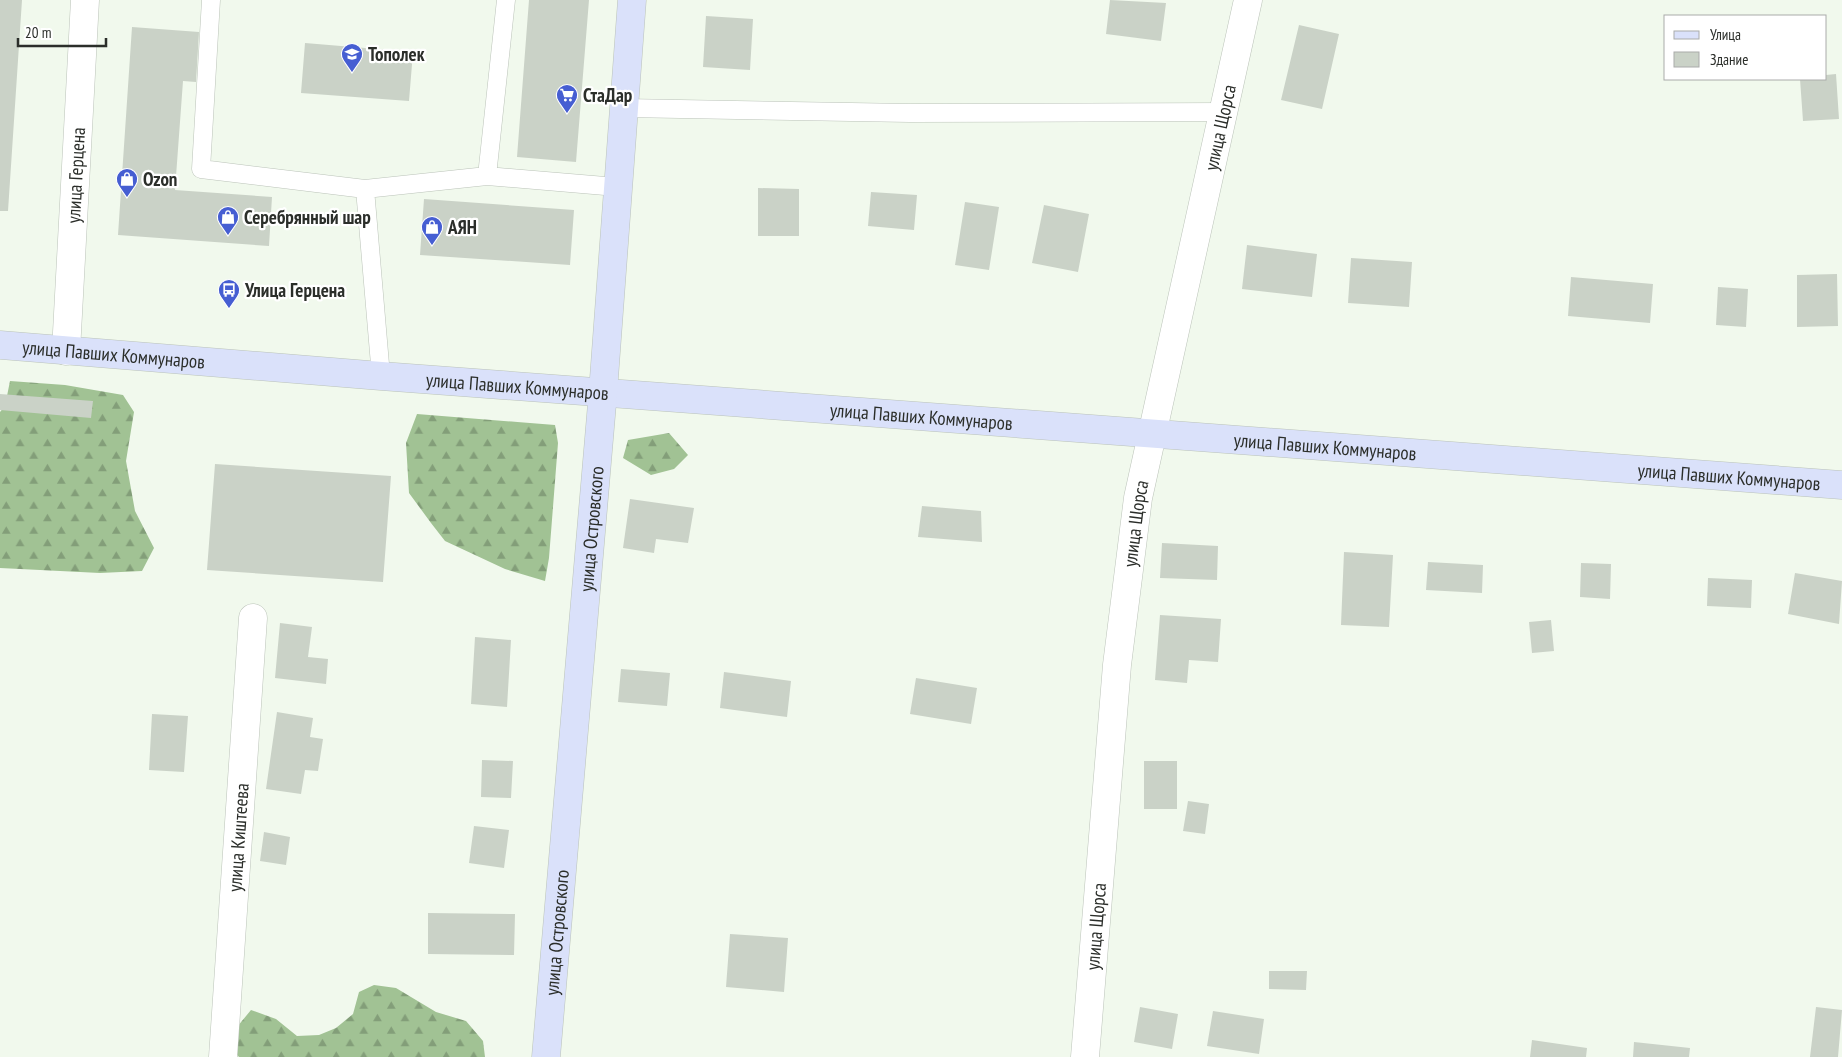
<svg xmlns="http://www.w3.org/2000/svg" width="1842" height="1057" font-family="'PT Sans Narrow',sans-serif">
  <style>
    .forest { fill: url(#forest-firs) }
    .building { fill: #cad2c7 }
    .lines { fill: none; stroke-linecap: round; stroke-linejoin: round }
    .lane-casing { stroke: #bbc3b9; stroke-width: 19 }
    .street-casing { stroke: #bbc3b9; stroke-width: 29 }
    .secondary-casing { stroke: #bbc3b9; stroke-width: 29 }
    .lane { stroke: #fff; stroke-width: 18 }
    .street { stroke: #fff; stroke-width: 28 }
    .secondary { stroke: #dae1fa; stroke-width: 28 }
    .labels { text-anchor: middle; stroke-width: 4.5; stroke-linejoin: round; paint-order: stroke }
    .poi-label { font-size: 19px; font-weight: bold; fill: #2b2e2a; stroke: #fff; text-anchor: start }
    .street-label { font-size: 19px; fill: #2b2e2a; stroke: #fff }
  </style>
  <defs>
    <pattern id="forest-firs" width="22" height="20" patternUnits="userSpaceOnUse" patternTransform="scale(1.25)"><rect width="22" height="20" fill="#a1c294"/><path d="M5 1l3.5 6h-7zM16 11l3.5 6h-7z" fill="#839e79"/></pattern>
  </defs>
  <rect width="100%" height="100%" fill="#f1f9ed"/>
  <!-- forest -->
  <path class="forest" d="M10 381 65 385 123 395 134 412 126 461 135 511 154 548 142 571 100 573 0 568V412L5 406Z
    M417 414 555 425 558 443 549 558 545 581 505 569 445 541 431 523 409 493 406 443Z
    M669 433 688 455 674 469 651 475 623 458 628 440Z
    M374 985 396 988 436 1012 466 1021 483 1041 485 1057H239L230 1047 232 1033 251 1010 276 1019 297 1036 319 1035 336 1028 353 1014 359 992Z"/>
  <!-- building -->
  <path class="building" d="M0 0H22L8 211H0Z
    M529 0H589L576 162 517 157Z
    M1110 0 1166 3 1161 41 1106 34Z
    M706 16 753 19 750 70 703 67Z
    M1299 25 1339 34 1322 109 1281 100Z
    M132 27 199 32 196 82 183 81 175 190 272 197 269 246 118 235Z
    M305 43 413 52 409 101 301 93Z
    M1836 74 1839 119 1803 121 1800 79H1826V75Z
    M758 188 799 189V236H758Z
    M871 192 917 195 914 230 868 226Z
    M424 199 574 210 570 265 420 255Z
    M965 202 999 207 989 270 955 265Z
    M1044 205 1089 214 1078 272 1032 263Z
    M1247 245 1317 254 1312 297 1242 289Z
    M1351 258 1412 262 1409 307 1348 303Z
    M1837 274 1838 326 1797 327V275Z
    M1571 277 1653 284 1650 323 1568 316Z
    M1718 287 1748 289 1746 327 1716 325Z
    M0 394 93 401 91 418 0 410Z
    M215 464 391 476 383 582 207 570Z
    M630 499 694 508 688 543 656 539 654 553 623 548Z
    M922 506 981 511 982 542 918 537Z
    M1162 543 1218 546 1217 580 1160 578Z
    M1344 552 1393 555 1389 627 1341 625Z
    M1428 562 1483 565 1482 593 1426 590Z
    M1581 563 1611 564 1610 599 1580 597Z
    M1795 573 1842 581 1839 624 1788 614Z
    M1708 578 1752 580 1751 608 1707 606Z
    M1160 615 1221 619 1218 662 1189 660 1187 683 1155 680Z
    M1551 620 1554 651 1532 653 1529 622Z
    M280 623 312 627 308 657 328 659 326 684 275 678Z
    M475 637 511 640 507 707 471 704Z
    M621 669 670 673 667 706 618 702Z
    M724 672 791 681 787 717 720 708Z
    M916 678 977 688 971 724 910 714Z
    M277 712 313 718 310 737 323 739 318 771 305 770 301 794 266 789Z
    M152 714 188 716 184 772 149 770Z
    M482 760 513 761 511 798 481 797Z
    M1144 761H1177V809H1144Z
    M1188 801 1209 804 1205 834 1183 831Z
    M474 826 509 830 504 868 469 863Z
    M264 832 290 837 286 865 260 861Z
    M428 913 515 914 514 955 428 954Z
    M730 934 788 938 784 992 726 987Z
    M1269 971H1307L1306 990 1269 989Z
    M1140 1007 1178 1014 1172 1049 1134 1042Z
    M1816 1007 1842 1010 1838 1057H1810Z
    M1213 1011 1264 1019 1259 1054 1207 1046Z
    M1532 1040 1587 1048 1586 1057H1530Z
    M1634 1042 1690 1048 1689 1057H1633Z"/>
  <g class="lines">
    <!-- lane casing -->
    <g class="lane-casing">
      <path id="lane" d="M211 0 201 169 365 189 487 176 617 187
        M624 108 910 113 1225 112
        M487 176 506 0
        M365 189 381 376"/>
    </g>
    <!-- street casing -->
    <g class="street-casing">
      <g id="street">
        <path id="s1" d="M66 351 85 0"/>
        <path id="s2" d="M223 1057 253 618"/>
        <path id="s3" d="M1085 1057 1117 665 1138 498 1248 0"/>
      </g>
    </g>
    <!-- secondary casing -->
    <g class="secondary-casing">
      <g id="secondary">
        <path id="s4" d="M0 345 381 376 1842 485"/>
        <path id="s5" d="M546 1057 603 392 632 0"/>
      </g>
    </g>
    <!-- lane -->
    <use href="#lane" class="lane"/>
    <!-- street -->
    <use href="#street" class="street"/>
    <!-- secondary -->
    <use href="#secondary" class="secondary"/>
  </g>
  <!-- icons -->
  <defs>
    <g id="school-pin" transform="scale(1.125)"><path d="M0 17L-7.5 6A9.5 9.5 0 1 1 7.5 6Z" fill="#465ed2" stroke="#fff"/><path d="M0-5L7-2L0 1L-7-2ZM-4 1L0 2.5L4 1V4Q0 6-4 4Z" fill="#fff"/></g>
    <g id="supermarket-pin" transform="scale(1.125)"><path d="M0 17L-7.5 6A9.5 9.5 0 1 1 7.5 6Z" fill="#465ed2" stroke="#fff"/><path d="M-6-5.5h2.5l.6 2H6L4.5 2H-2.5L-4.4-4H-6ZM-1.5 3.2a1.3 1.3 0 1 0 .1 0ZM3 3.2a1.3 1.3 0 1 0 .1 0Z" fill="#fff"/></g>
    <g id="shop-pin" transform="scale(1.125)"><path d="M0 17L-7.5 6A9.5 9.5 0 1 1 7.5 6Z" fill="#465ed2" stroke="#fff"/><path d="M-5-2.5h2.3a2.7 3.5 0 0 1 5.4 0H5L5.5 6h-11ZM-1.5-2.5h3a1.5 2.3 0 0 0-3 0Z" fill="#fff"/></g>
    <g id="bus-pin" transform="scale(1.125)"><path d="M0 17L-7.5 6A9.5 9.5 0 1 1 7.5 6Z" fill="#465ed2" stroke="#fff"/><path d="M-5-6H5V4H4V6H2V4H-2V6H-4V4H-5ZM-3.5-4V0h7V-4ZM-3.5 1.2v1.5H-2V1.2ZM2 1.2v1.5H3.5V1.2Z" fill="#fff"/></g>
  </defs>
  <g fill-rule="evenodd">
    <use href="#school-pin" x="352" y="54"/>
    <use href="#supermarket-pin" x="567" y="95"/>
    <use href="#shop-pin" x="127" y="179"/>
    <use href="#shop-pin" x="228" y="217"/>
    <use href="#shop-pin" x="432" y="227"/>
    <use href="#bus-pin" x="229" y="290"/>
  </g>
  <g class="labels">
    <!-- poi labels -->
    <g class="poi-label">
      <text x="368" y="61">Тополек</text>
      <text x="583" y="102">СтаДар</text>
      <text x="143" y="186">Ozon</text>
      <text x="244" y="224">Серебрянный шар</text>
      <text x="448" y="234">АЯН</text>
      <text x="245" y="297">Улица Герцена</text>
    </g>
    <!-- street labels -->
    <g class="street-label">
      <text dy="7" stroke="none"><textPath href="#s3" startOffset="941">улица Щорса</textPath></text>
      <text dy="7" stroke="none"><textPath href="#s1" startOffset="176">улица Герцена</textPath></text>
      <text dy="7" stroke="none"><textPath href="#s4" startOffset="114">улица Павших Коммунаров</textPath></text>
      <text dy="7" stroke="none"><textPath href="#s4" startOffset="519">улица Павших Коммунаров</textPath></text>
      <text dy="7" stroke="none"><textPath href="#s4" startOffset="924">улица Павших Коммунаров</textPath></text>
      <text dy="7" stroke="none"><textPath href="#s4" startOffset="1329">улица Павших Коммунаров</textPath></text>
      <text dy="7" stroke="none"><textPath href="#s4" startOffset="1734">улица Павших Коммунаров</textPath></text>
      <text dy="7" stroke="none"><textPath href="#s3" startOffset="536">улица Щорса</textPath></text>
      <text dy="7" stroke="none"><textPath href="#s5" startOffset="530">улица Островского</textPath></text>
      <text dy="7" stroke="none"><textPath href="#s2" startOffset="220">улица Киштеева</textPath></text>
      <text dy="7" stroke="none"><textPath href="#s3" startOffset="131">улица Щорса</textPath></text>
      <text dy="7" stroke="none"><textPath href="#s5" startOffset="125">улица Островского</textPath></text>
    </g>
  </g>
  <!-- legend -->
  <rect x="1664" y="15" width="162" height="65" fill="#ffffff" stroke="#aaabaa"/>
  <rect x="1674" y="31" width="25" height="8" fill="#dae1fa" stroke="#aaabaa"/>
  <text x="1710" y="40" font-size="15" fill="#2b2e2a">Улица</text>
  <rect x="1674" y="52" width="25" height="15" fill="#cad2c7" stroke="#aaabaa"/>
  <text x="1710" y="65" font-size="15" fill="#2b2e2a">Здание</text>
  <!-- scale -->
  <path d="M18 38v8h88v-8" fill="none" stroke="#2b2e2a" stroke-width="2.5"/>
  <text x="25" y="38" font-size="15" fill="#2b2e2a" stroke="#ffffff" stroke-width="4" paint-order="stroke">20 m</text>
</svg>
